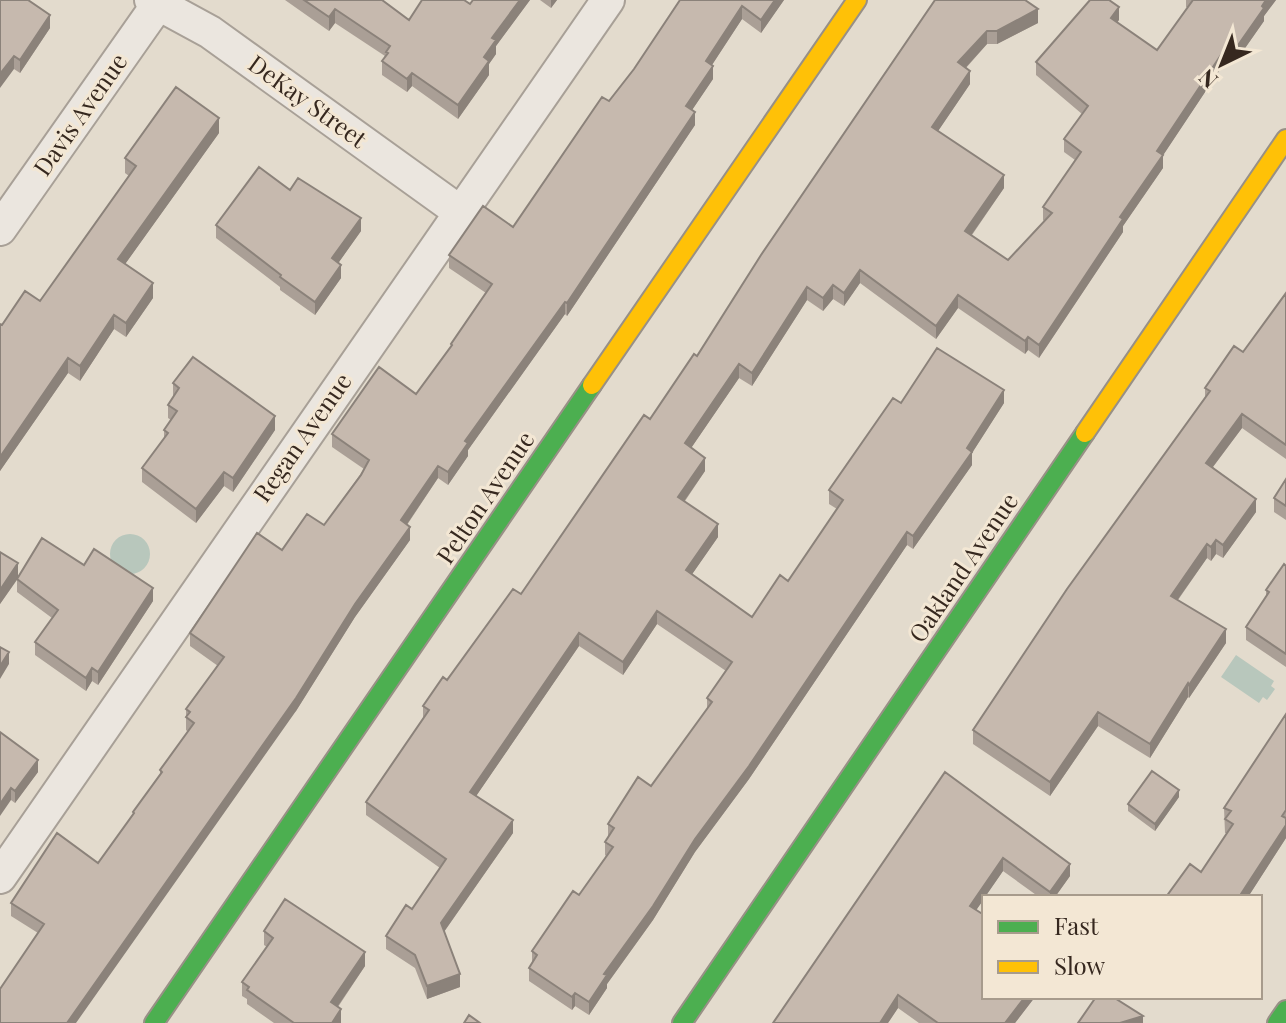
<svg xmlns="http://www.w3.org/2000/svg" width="1286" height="1023" font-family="'Playfair Display',serif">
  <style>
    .water { fill: #b8c7bc }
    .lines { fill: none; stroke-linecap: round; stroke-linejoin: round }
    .street-casing { stroke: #a8a097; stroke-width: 36 }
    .fast-casing { stroke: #989086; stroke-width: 22 }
    .slow-casing { stroke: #989086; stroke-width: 22 }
    .street { stroke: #ebe6df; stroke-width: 32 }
    .fast { stroke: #4caf50; stroke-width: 18 }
    .slow { stroke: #ffc107; stroke-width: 18 }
    .wall { fill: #aa9f96 }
    .shaded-wall { fill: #8b827a }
    .building { fill: #c6b9ae; stroke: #8b827a; stroke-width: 2 }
    .labels { text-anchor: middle; stroke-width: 6; stroke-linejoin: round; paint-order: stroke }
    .street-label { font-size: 24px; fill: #36281f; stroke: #f3e7d4 }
  </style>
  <rect width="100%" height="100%" fill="#e3dbcd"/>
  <!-- water -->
  <path class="water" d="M110 554a20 20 0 1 1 40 0a20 20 0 1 1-40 0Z
    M1236 655 1274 681 1271 686 1275 689 1267 700 1263 697 1259 703 1221 677Z"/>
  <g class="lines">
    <!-- street casing -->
    <g class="street-casing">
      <path id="street" d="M151 0 210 32 460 212
        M0 229 161 0
        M0 877 608 0"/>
    </g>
    <!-- fast casing -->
    <g class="fast-casing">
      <path id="fast" d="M154 1023 592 385
        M682 1023 1085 433
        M1277 1023 1286 1010"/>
    </g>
    <!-- slow casing -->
    <g class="slow-casing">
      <path id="slow" d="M592 385 857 0
        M1085 433 1286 139"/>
    </g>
    <!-- street -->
    <use href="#street" class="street"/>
    <!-- fast -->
    <use href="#fast" class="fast"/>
    <!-- slow -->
    <use href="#slow" class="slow"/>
  </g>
  <!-- wall -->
  <path class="wall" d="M0 0 50 28 20 73 14 69Z
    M285 0H382L409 20 470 4 473 0H530L496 46V54L489 64V75L458 119 412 86 407 92 382 75V61L385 56 335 23 329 31Z
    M540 0H557L551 8Z
    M680 0H784L761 33 742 19 712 65 713 79 692 110 695 125 567 316 565 314 468 450V456L448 485 438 478 407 525 410 540 355 617 296 711 38 933 11 916V903L98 863 133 816V812L160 774V770L188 732 186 730V709L218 666 190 646V633L282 550 324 525 364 469 332 447V434L416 394 451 348V344L486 293 449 268V255L513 227 634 69Z
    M935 0 1038 23 997 44H987L966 68 970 84 938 131 1004 188 972 235 1008 260 1044 221 1043 220V207L1075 160 1064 152V139L1082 114 1036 75V62L1119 20 1117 22 1157 50 1188 8 1186 7V0H1276L1264 16V21L1236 61 1229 56 1163 155V168L1123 226V232L1039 358 1028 350 1025 354 958 308 936 339 860 283 844 306 833 299 823 311 807 300 752 386 739 378 691 448 705 471 685 501 718 537 692 574 752 617 788 581 837 509 829 504V490L901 403H1004L972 453V465L913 549 907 545 749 779 695 852 653 920 607 984V988L589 1015 575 1006 572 1010 529 981V968L532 964V951L579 895 606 856 605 855V842L608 837V824L651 786 707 709V698L726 671 657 624 623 675 579 646 476 796 513 833 444 932 460 987 427 999 415 968 386 949V936L412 909 440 868 366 815V802L423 719V706L521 594 697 356Z
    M219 133 125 264 153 298 126 337 114 329 80 381 68 373 0 471V324L2 325 40 301 129 176 125 173V158Z
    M290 190 361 231 338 263 341 278 315 315 280 290V287L216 238V225Z
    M1286 293V459L1242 428 1213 467 1256 512 1223 558 1216 554 1211 561 1207 558 1178 600 1226 643 1189 698 1188 697 1150 758 1098 726 1050 796 973 744V730L1205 397V388L1243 352Z
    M173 383 275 430 233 492 224 486 196 523 142 482V468L164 438V430L171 420 168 418V405L173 397Z
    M1286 479V520L1274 512V498Z
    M0 552 18 577 84 565 153 601 98 685 92 681 86 691 35 655V642L52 618 17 592V580L0 604Z
    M1286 566V667L1246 640V627L1266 598V590Z
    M1286 714V838L1248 897H1166L1201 872 1227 833H1225L1224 808Z
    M0 732 38 772 15 803 11 800Z
    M945 772 1070 876 1055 897H1039L1003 871 976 910 984 997H1035L1015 1023H919L898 1008 888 1023Z
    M1179 797 1155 831 1128 811V804Z
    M264 931 365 966 338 1007 341 1023H274L247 1004V999L242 996V982L267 947 264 945Z"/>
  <!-- shaded-wall -->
  <path class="shaded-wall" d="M520 0H530L496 46V54L489 64V75L458 119V105L484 57 492 38Z
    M551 0H557L551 8Z
    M775 0H784L761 33V20Z
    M1266 0H1276L1264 16V21L1236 61V48Z
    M742 6V19L706 74V61Z
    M1119 7V20L1111 31V18Z
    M335 9V23L329 31V17Z
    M1038 9V23L997 44V31Z
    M50 15V28L20 73V60Z
    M987 31V44L958 76V62Z
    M1229 43V56L1158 163 1163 155V168L1123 226V232L1039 358V345L1120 217 1157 151Z
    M14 56V69L0 88V74Z
    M713 66V79L686 119V106Z
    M970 71V84L932 140V127Z
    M412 73V86L407 92V79Z
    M695 112V125L567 316V303Z
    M219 118V133L118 274V259Z
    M1004 175V188L965 244V231Z
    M361 218V231L332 272V258Z
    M341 265V278L315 315V302Z
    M860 270V283L844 306V293Z
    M153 283V298L126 337V323Z
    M833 285V299L823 311V298Z
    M807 287V300L752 386V373Z
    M958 295V308L936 339V326Z
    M565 302V314L468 450V456L448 485V472L465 441Z
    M114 315V329L80 381V366Z
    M1028 337V350L1025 354V341Z
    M68 358V373L0 471V457Z
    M739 364V378L685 457V443Z
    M1004 390V403L972 453V465L913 549V536L967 448Z
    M1242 414V428L1206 476V463Z
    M275 416V430L233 492V478Z
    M705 458V471L678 510V497Z
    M438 466V478L401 533V520Z
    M224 472V486L196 523V509Z
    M1256 499V512L1223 558V545Z
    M718 524V537L686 583V570Z
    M410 527V540L355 617 296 711 76 1023H67L355 604Z
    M907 532V545L749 779 695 852 653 920 607 984V988L589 1015V1002L604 974 695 839Z
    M1216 540V554L1211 561V547Z
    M1207 544V558L1171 609V596Z
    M18 563V578L0 604V590Z
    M153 588V601L98 685V672Z
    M657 611V624L623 675V662Z
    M1226 629V643L1189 698V685Z
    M579 633V646L470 805V792Z
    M9 652V664L0 679V666Z
    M92 668V681L86 691V678Z
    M1188 683V697L1150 758V744Z
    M1098 712V726L1050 796V782Z
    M38 760V772L15 803V791Z
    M11 788V800L0 816V804Z
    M1179 790V797L1155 831V824Z
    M513 820V833L441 936V923Z
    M1286 825V838L1248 897H1239Z
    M1003 858V871L985 897H984V899L970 919V906Z
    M1070 864V876L1055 897H1050V892Z
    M365 952V966L331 1016V1002Z
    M460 974V987L427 999V986Z
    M575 993V1006L572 1010V997Z
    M898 995V1008L888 1023H880Z
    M1025 997H1035L1015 1023H1005Z
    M341 1009V1023H332Z
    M1143 1016V1023H1120Z"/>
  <!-- building -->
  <path class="building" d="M0 0H28L50 15 20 60 14 56 0 74Z
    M304 0H382L409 20 422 0H464L470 4 473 0H520L492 38 496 40 484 57 489 61 458 105 412 73 407 79 382 61 388 53 386 52 390 46 335 9 329 17Z
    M680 0H775L761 20 742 6 706 61 713 66 686 106 695 112 567 303 565 302 465 441 468 443 448 472 438 466 401 520 410 527 355 604 296 698 67 1023H0V989L44 924 11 903 57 833 98 863 134 813 133 812 162 772 160 770 194 723 186 717 190 712 186 709 224 657 190 633 257 533 282 550 307 514 324 525 361 475 369 460 332 434 379 367 416 394 452 345 451 344 492 284 449 255 483 206 513 227 602 97 609 101 634 69Z
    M935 0H1025L1038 9 997 31H987L958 62 970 71 932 127 1004 175 965 231 1008 260 1052 213 1043 207 1081 152 1064 139 1088 106 1036 62 1090 0H1109L1119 7 1111 18 1157 50 1193 0H1266L1262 6 1264 8 1236 48 1229 43 1157 151 1163 155 1120 217 1123 219 1039 345 1028 337 1025 341 958 295 936 326 860 270 844 293 833 285 823 298 807 287 752 373 739 364 685 443 705 458 678 497 718 524 686 570 752 617 780 575 788 581 843 500 829 490 893 398 901 403 937 348 1004 390 967 448 972 452 913 536 907 532 749 766 695 839 653 906 604 974 607 975 589 1002 575 993 572 997 529 968 537 955 532 951 573 891 579 895 613 847 605 842 614 828 608 824 638 777 651 786 712 702 707 698 732 662 657 611 623 662 579 633 470 792 513 820 441 923 460 974 427 986 415 955 386 936 406 905 412 909 446 859 366 802 429 710 423 706 443 677 447 680 513 589 521 594 644 415 650 419 694 354 697 356 761 255Z
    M176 87 219 118 118 259 153 283 126 323 114 315 80 366 68 358 0 457V324L2 325 25 291 40 301 136 166 125 158Z
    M259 167 290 190 298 178 361 218 332 258 341 265 315 302 280 277 281 275 216 225Z
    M1286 293V445L1242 414 1206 463 1256 499 1223 545 1216 540 1211 547 1207 544 1171 596 1226 629 1189 685 1188 683 1150 744 1098 712 1050 782 973 730 1067 589 1210 391 1205 388 1234 346 1243 352Z
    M193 357 275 416 233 478 224 472 196 509 142 468 168 433 164 430 177 411 168 405 179 388 173 383Z
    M1286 479V506L1274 498Z
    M42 538 84 565 94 549 153 588 98 672 92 668 86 678 35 642 58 610 17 579Z
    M0 552 18 563 0 590Z
    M1284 564 1286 566V654L1246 627 1269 592 1266 590Z
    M0 647 9 652 0 666Z
    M1286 714V810L1282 816 1286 818V825L1239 897H1166L1190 864 1201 872 1233 824 1225 819 1231 811 1224 808Z
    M0 732 38 760 15 791 11 788 0 804Z
    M1152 771 1179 790 1155 824 1128 804Z
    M945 772 1070 864 1050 892 1003 858 970 906 984 915V997H1025L1005 1023H938L898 995 880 1023H773Z
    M285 899 365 952 331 1002 341 1009 332 1023H294L247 990 249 987 242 982 273 938 264 931Z
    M1096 997H1113L1143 1016 1120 1023H1078Z
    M469 1015 480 1023H464Z"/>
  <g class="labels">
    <!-- street labels -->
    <g class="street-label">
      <text transform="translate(307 102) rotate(36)" y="8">DeKay Street</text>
      <text transform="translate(81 115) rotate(-55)" y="8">Davis Avenue</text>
      <text transform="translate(303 438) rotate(-55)" y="8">Regan Avenue</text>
      <text transform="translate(486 498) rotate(-56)" y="8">Pelton Avenue</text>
      <text transform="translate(964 568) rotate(-56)" y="8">Oakland Avenue</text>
    </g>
  </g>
  <!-- legend -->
  <rect x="982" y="895" width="280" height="104" fill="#f3e7d4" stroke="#a79b8c" stroke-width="2"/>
  <rect x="998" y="921" width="40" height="12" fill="#4caf50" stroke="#a79b8c" stroke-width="2"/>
  <text x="1054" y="935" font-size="24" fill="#36281f">Fast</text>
  <rect x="998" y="961" width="40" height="12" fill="#ffc107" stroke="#a79b8c" stroke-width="2"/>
  <text x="1054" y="975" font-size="24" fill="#36281f">Slow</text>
  <!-- north arrow -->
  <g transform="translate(1222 64) rotate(223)" stroke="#f3e7d4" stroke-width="6" paint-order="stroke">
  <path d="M0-6L14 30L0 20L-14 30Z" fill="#36281f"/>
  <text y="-12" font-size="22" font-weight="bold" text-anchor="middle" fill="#36281f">N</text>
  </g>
</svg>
